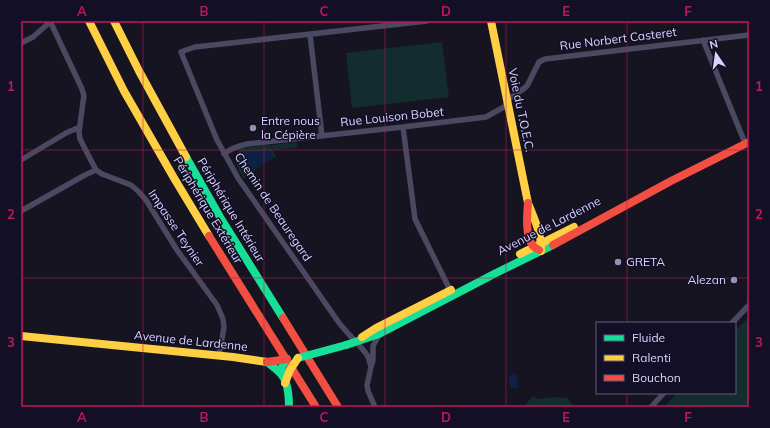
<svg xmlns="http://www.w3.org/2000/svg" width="770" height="428" font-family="Mulish,sans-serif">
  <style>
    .green { fill: #132c2d }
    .water { fill: #0d2144 }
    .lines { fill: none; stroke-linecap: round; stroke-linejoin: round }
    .street { stroke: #4a4962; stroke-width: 5.5 }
    .fast { stroke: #16e098; stroke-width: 8 }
    .slow { stroke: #ffcf43; stroke-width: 8 }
    .jam { stroke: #f24e42; stroke-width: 8 }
    .fast-bridge { stroke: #16e098; stroke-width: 8 }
    .slow-bridge { stroke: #ffcf43; stroke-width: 8 }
    .jam-bridge { stroke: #f24e42; stroke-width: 8 }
    .grid { fill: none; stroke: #c2185b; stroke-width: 1; stroke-opacity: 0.55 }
    .poi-dot { fill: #9591b1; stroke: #130f26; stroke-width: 1.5 }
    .labels { text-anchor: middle; stroke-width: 3; stroke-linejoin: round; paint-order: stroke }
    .street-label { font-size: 12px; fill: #d9d4ff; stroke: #130f26 }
    .poi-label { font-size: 12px; fill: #d9d4ff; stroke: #130f26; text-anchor: start }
    .neatline { fill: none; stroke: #c2185b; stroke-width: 1.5 }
    .grid-label { font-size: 13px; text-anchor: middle; font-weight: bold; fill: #c2185b }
  </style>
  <rect width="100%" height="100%" fill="#161421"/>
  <!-- green -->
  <path class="green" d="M442 42 449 97 352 108 346 53Z
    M295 142 298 147 274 150 271 145Z
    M270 145 276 157 274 158 269 150 240 160V163L246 173 263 164 244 179C239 170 230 158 240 150V148Z
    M749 317V407H664L677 393H735V331Z
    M533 396 538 399 554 397 567 398 572 404V407H527L525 405Z"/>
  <!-- water -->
  <path class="water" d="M269 150 274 158 246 173C242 166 238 161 243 153Z
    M516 374 519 387 511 389 508 376Z"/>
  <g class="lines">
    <!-- street -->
    <path class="street" d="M50 21 82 89 84 96 83 102 79 132 80 139 83 145 96 170 102 174 131 185 138 191 146 200 177 250 217 305 223 319 224 327 219 356
      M310 35 322 136
      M703 40 745 143
      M21 43 33 37 50 22
      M403 127 415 219 451 292
      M224 154C231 148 238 146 247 144L403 127 486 117 504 107 510 98 522 90 527 86 539 62 545 59 749 35
      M21 160 66 133 80 127
      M21 211 85 175 96 170
      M732 323 749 305
      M371 367C370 363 369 358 367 355 358 342 346 333 337 320L291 254 238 178 217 140 181 52 186 50 195 47 427 21
      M375 407 368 391 367 385 371 367 373 360V346L379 335
      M651 407 664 393"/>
    <!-- fast -->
    <path class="fast" d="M186 157 220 217 283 318
      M346 345 379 334 496 273 553 245
      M267 362C272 366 278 370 282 375 288 383 289 397 289 407"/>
    <!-- slow -->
    <path class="slow" d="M89 21 124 91 174 178 209 236
      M114 21 139 71 186 157
      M491 21 528 203C534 219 542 234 541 251L539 250
      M520 254 574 227
      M21 336 233 357 267 362
      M362 337 376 328 451 290"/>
    <!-- jam -->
    <path class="jam" d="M528 203C527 215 525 236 533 246 535 248 537 249 539 250
      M209 236 316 407
      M553 245 671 181 749 142
      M283 318 338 407"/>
    <!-- fast-bridge -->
    <path class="fast-bridge" d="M298 358 346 345
      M282 375C281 368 282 363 287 359"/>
    <!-- slow-bridge -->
    <path class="slow-bridge" d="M285 383 290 370 298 358"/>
    <!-- jam-bridge -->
    <path class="jam-bridge" d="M267 362 287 359"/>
  </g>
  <!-- grid -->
  <path class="grid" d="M143 21V407M264 21V407M385 21V407M506 21V407M627 21V323M21 150H749M21 278H749M627 393V407"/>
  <!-- markers -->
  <g class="poi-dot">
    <circle cx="253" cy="128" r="4"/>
    <circle cx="618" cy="262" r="4"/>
    <circle cx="734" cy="280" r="4"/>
  </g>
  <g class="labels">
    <!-- street labels -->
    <g class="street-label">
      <text transform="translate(618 39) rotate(-7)" y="4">Rue Norbert Casteret</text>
      <text transform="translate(521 110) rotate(78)" y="4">Voie du T.O.E.C.</text>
      <text transform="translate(392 117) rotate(-6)" y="4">Rue Louison Bobet</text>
      <text transform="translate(273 207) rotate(56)" y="4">Chemin de Beauregard</text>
      <text transform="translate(208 210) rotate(59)" y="4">Périphérique Extérieur</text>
      <text transform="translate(231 210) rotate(59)" y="4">Périphérique Intérieur</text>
      <text transform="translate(549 226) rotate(-27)" y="4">Avenue de Lardenne</text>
      <text transform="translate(176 228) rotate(56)" y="4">Impasse Teynier</text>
      <text transform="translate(191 341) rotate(6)" y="4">Avenue de Lardenne</text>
    </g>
    <!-- poi labels -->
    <g class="poi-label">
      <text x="261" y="125">Entre nous<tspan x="261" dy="14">la Cépière</tspan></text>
      <text x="626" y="266">GRETA</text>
      <text x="726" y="284" text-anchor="end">Alezan</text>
    </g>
  </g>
  <!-- border -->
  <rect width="770" height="428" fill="none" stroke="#130f26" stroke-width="44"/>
  <!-- legend -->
  <rect x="596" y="322" width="140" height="72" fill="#130f26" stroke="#625e7d"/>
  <rect x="604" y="335" width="20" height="6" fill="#16e098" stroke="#625e7d"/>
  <text x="632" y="342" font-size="12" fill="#d9d4ff">Fluide</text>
  <rect x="604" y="355" width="20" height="6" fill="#ffcf43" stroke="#625e7d"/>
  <text x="632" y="362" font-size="12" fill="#d9d4ff">Ralenti</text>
  <rect x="604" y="375" width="20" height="6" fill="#f24e42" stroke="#625e7d"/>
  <text x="632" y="382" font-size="12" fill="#d9d4ff">Bouchon</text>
  <!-- north arrow -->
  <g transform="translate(716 54) rotate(347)" stroke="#130f26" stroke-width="3" paint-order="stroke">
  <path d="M0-3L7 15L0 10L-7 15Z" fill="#d9d4ff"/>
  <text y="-6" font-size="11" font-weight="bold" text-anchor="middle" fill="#d9d4ff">N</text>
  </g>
  <rect x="22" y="22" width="726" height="384" class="neatline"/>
  <g class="grid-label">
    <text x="82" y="16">A</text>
    <text x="204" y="16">B</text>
    <text x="324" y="16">C</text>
    <text x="446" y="16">D</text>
    <text x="566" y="16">E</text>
    <text x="688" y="16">F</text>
    <text x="11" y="91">1</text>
    <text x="759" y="91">1</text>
    <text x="11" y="219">2</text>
    <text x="759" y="219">2</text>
    <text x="11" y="347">3</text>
    <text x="759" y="347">3</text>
    <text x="82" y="422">A</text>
    <text x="204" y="422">B</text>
    <text x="324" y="422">C</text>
    <text x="446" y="422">D</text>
    <text x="566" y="422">E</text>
    <text x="688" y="422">F</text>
  </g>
</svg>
